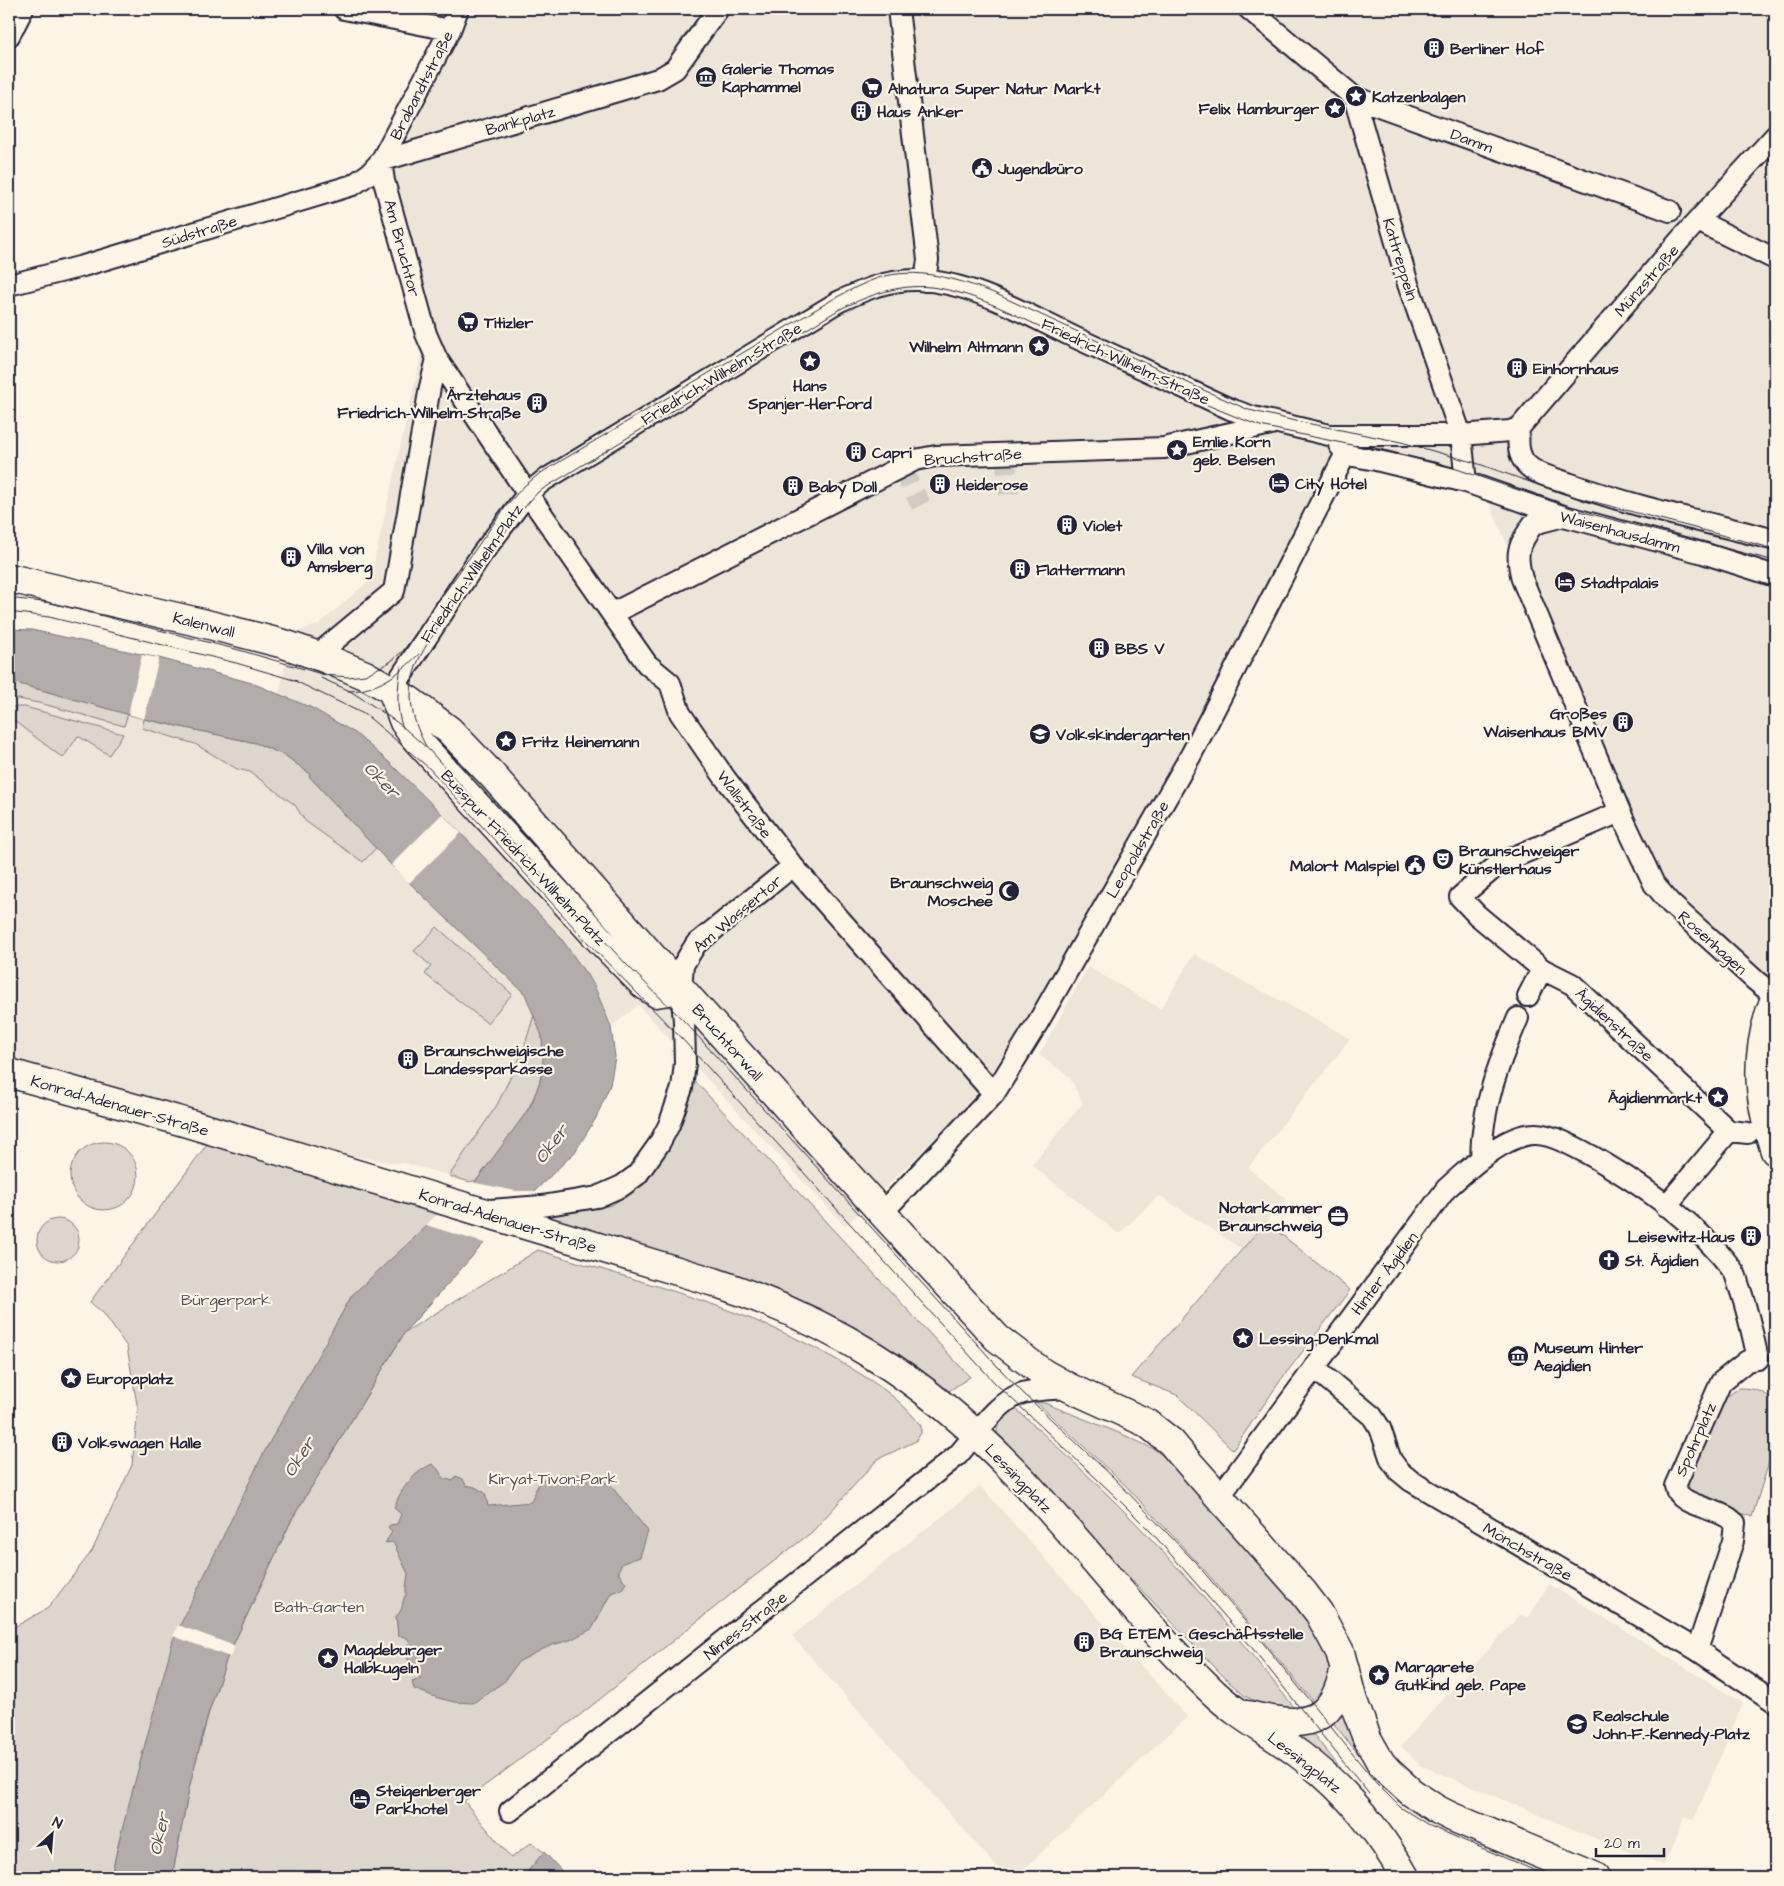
<svg xmlns="http://www.w3.org/2000/svg" width="1784" height="1886" font-family="'Architects Daughter',sans-serif">
  <style>
    .built { fill: #ece5d8 }
    .green { fill: #dcd6cc; stroke: #7f7c84 }
    .water { fill: #b2adab; stroke: #78757e }
    .pier { fill: #fcf5e5 }
    .lines { fill: none; stroke-linecap: round; stroke-linejoin: round }
    .street-tunnel { stroke: #d0cbc3; stroke-width: 20; stroke-dasharray: 20 10; stroke-linecap: butt }
    .street-casing { stroke: #22223b; stroke-width: 24 }
    .secondary-casing { stroke: #22223b; stroke-width: 31 }
    .street { stroke: #fcf5e5; stroke-width: 20 }
    .secondary { stroke: #fcf5e5; stroke-width: 28 }
    .tram { stroke: #22223b; stroke-width: 1 }
    .labels { text-anchor: middle; stroke-width: 4.5; stroke-linejoin: round; paint-order: stroke }
    .poi-label { font-size: 16px; font-weight: bold; fill: #22223b; stroke: #fcf5e5; text-anchor: start }
    .street-label { font-size: 16px; fill: #22223b; stroke: #fcf5e5 }
    .park-label { font-size: 16px; fill: #504f5f; stroke: #fcf5e5 }
    .water-label { font-size: 18px; font-style: italic; fill: #545362; stroke: #fcf5e5 }
  </style>
  <rect width="100%" height="100%" fill="#fcf5e5"/>
  <filter id="ink" filterUnits="userSpaceOnUse"><feTurbulence type="fractalNoise" baseFrequency=".02" numOctaves="2"/><feDisplacementMap in="SourceGraphic" scale="10" xChannelSelector="R" yChannelSelector="G"/><feConvolveMatrix kernelMatrix="1 2 1 2 8 2 1 2 1" color-interpolation-filters="sRGB"/></filter>
  <g filter="url(#ink)">
    <!-- built -->
    <path class="built" d="M458 9H1775V992L1767 978 1646 861 1486 496 1349 457 1172 773 993 1082 845 1226 638 1005 611 1027 594 985 461 833 390 763 312 708 279 694 292 633 318 625 370 580 426 334 384 181Z
      M9 681 144 719 309 776 391 865 525 994 542 1036 470 1182 406 1163H395L312 1149 9 1063Z
      M1194 954 1225 972 1316 1019 1350 1039 1248 1168 1286 1199 1242 1249 1159 1195 1119 1234 1032 1165 1083 1103 1069 1076 1039 1055 1088 967 1161 1009Z
      M980 1486 1187 1717 1024 1869 998 1868 792 1636Z
      M1549 1584 1743 1703 1694 1820 1684 1817 1664 1865 1616 1847 1420 1765 1401 1746 1520 1615 1529 1617Z"/>
    <!-- green -->
    <path class="green" d="M9 681 128 714 124 726 43 704 9 697Z
      M9 707H25L123 734 109 755 78 736 63 758 9 717Z
      M144 719 256 743 286 756 310 774 309 776 376 848 363 862 305 821 295 805 250 772 237 769 195 744 142 728Z
      M437 927 512 994 487 1023 425 974 431 966 414 951Z
      M534 1015C537 1022 541 1030 542 1037 553 1093 508 1138 477 1180L470 1182 449 1176 497 1105 523 1051Z
      M693 1079 970 1377 946 1393 719 1270 651 1248 542 1217 612 1205 648 1180 678 1127Z
      M216 1132 452 1204 120 1837 111 1877H9V1630L48 1608 92 1551 132 1465 138 1410 127 1347 104 1314 90 1302Z
      M70 1176a34 34 0 1 1 68 0a34 34 0 1 1-68 0Z
      M37 1240a21 21 0 1 1 42 0a21 21 0 1 1-42 0Z
      M1266 1222 1350 1290 1280 1381 1233 1450 1177 1395 1131 1377Z
      M538 1250C643 1283 754 1309 849 1367 876 1383 902 1400 921 1426V1433L916 1441 878 1459 812 1532 734 1592 580 1715 464 1801 511 1858 531 1843 544 1852 523 1877H172L190 1784 208 1715 227 1658 292 1519 405 1332Z
      M1739 1388C1754 1388 1764 1391 1775 1402V1443L1752 1517 1696 1497 1689 1490 1688 1480 1725 1398Z
      M1035 1401 1047 1404 1124 1435 1154 1449 1177 1467 1205 1494 1312 1626 1325 1645 1332 1668 1331 1688 1316 1705 1208 1574 1127 1487Z
      M1014 1407C1060 1449 1107 1492 1150 1538 1202 1593 1250 1652 1297 1711L1267 1707 1245 1696 1229 1682 999 1440C993 1422 1002 1418 1014 1407Z
      M1341 1701 1349 1727 1363 1760 1330 1719Z
      M1280 1728 1309 1729 1340 1768Z"/>
    <!-- water -->
    <path class="water" d="M9 629 32 630 159 658 252 683 312 708 355 733 390 763 450 822 558 934 594 985 611 1027 615 1057 610 1085 596 1118 575 1152 501 1224 405 1332 292 1519 227 1658 208 1715 190 1784 172 1877H111L120 1837 173 1640 263 1454 352 1295 477 1180 530 1107 540 1082 543 1061 542 1036 525 994 391 865 309 776 310 774 286 756 256 743 144 719 9 681Z
      M432 1464 438 1469 443 1478 453 1481 456 1476 463 1479 466 1485 475 1487 485 1493 488 1506 531 1502C534 1496 536 1486 541 1481 556 1467 596 1475 611 1486L648 1531 640 1557 623 1563 619 1569V1574L626 1583 622 1589 611 1593 592 1629 570 1640 549 1646 518 1662 505 1681 473 1703 454 1702 438 1698 414 1689 412 1682 420 1679 417 1670 410 1664 404 1649 410 1642 406 1637 398 1636 396 1616C404 1611 401 1602 406 1594V1588L408 1574 393 1542 385 1543 392 1532 388 1527 390 1525 397 1524 401 1514 394 1508C401 1488 413 1473 432 1464Z
      M544 1852 561 1870 556 1877H523Z"/>
    <!-- pier -->
    <path class="pier" d="M142 655 159 658 144 719 128 714Z
      M442 814 461 833 409 883 391 865Z
      M471 1182 516 1191H538L487 1244 426 1225Z
      M178 1625 235 1646 230 1657 173 1636Z"/>
    <g class="lines">
      <!-- street-tunnel -->
      <path class="street-tunnel" d="M1005 453 1009 494
        M901 467 921 505"/>
      <!-- street casing -->
      <g class="street-casing">
        <path id="street" d="M344 9 450 30
          M898 9 928 260 925 281
          M1249 9 1354 97 1670 211
          M9 36 23 9
          M1354 97 1408 284 1461 435 1466 482
          M381 161 384 181 426 334 437 359 523 487 647 664 670 683 680 713 725 778 793 866 994 1094
          M381 161 658 79 675 69 718 9
          M1706 225 1775 259
          M9 285 83 266 353 185 370 173 381 161 450 30 458 9
          M1519 428C1518 440 1517 454 1526 464 1536 475 1555 478 1568 483 1635 507 1706 522 1775 540
          M1339 445 1348 455 1376 460 1466 482 1564 516 1703 553 1775 576
          M1564 516 1533 524C1518 547 1515 552 1522 579L1620 812 1654 884 1671 904 1756 981 1775 996
          M613 613 915 460 936 456 1164 448 1271 424
          M317 655 394 591 430 387 437 359
          M392 690 481 555 528 493 543 481 838 302C864 290 888 279 918 280 973 282 1025 314 1074 337 1126 361 1178 385 1230 409L1253 417 1329 435H1461L1510 431 1519 428 1680 240 1775 136
          M1620 812 1500 863 1460 897 1477 915 1542 969 1572 984 1729 1131
          M1528 996 1542 969
          M1481 1158C1482 1106 1498 1065 1518 1018
          M1666 1206 1729 1131 1748 1133
          M490 1210 542 1206 597 1197 622 1186 637 1175 659 1144 669 1125 682 1088 685 1063 684 1021 681 989 683 965 696 944 793 866
          M882 1213 994 1094 1037 1024 1191 755 1343 459 1348 455
          M1314 1368 1372 1416 1380 1428 1391 1460 1399 1471 1411 1481 1697 1650 1775 1702
          M1220 1496 1446 1189C1467 1170 1504 1135 1534 1134 1564 1132 1651 1192 1675 1212 1696 1229 1718 1250 1734 1272 1737 1277 1738 1284 1740 1289 1748 1312 1753 1336 1758 1359L1747 1361 1721 1382 1675 1486C1678 1505 1710 1507 1725 1516 1729 1517 1732 1521 1735 1523L1733 1541 1697 1650
          M510 1811 958 1455C975 1436 998 1400 1023 1393 1037 1389 1055 1389 1070 1388"/>
      </g>
      <!-- secondary casing -->
      <g class="secondary-casing">
        <path id="secondary" d="M9 578 202 623 284 644 327 659 365 675 392 690 410 701 449 730 492 775 681 989 882 1213 997 1338 1043 1373 1070 1388 1147 1423 1171 1442 1181 1454 1303 1592 1319 1613 1340 1652 1353 1701 1367 1738 1381 1763 1389 1772 1411 1792 1436 1809 1452 1817 1596 1877
          M392 690 404 722 415 738 597 937 643 984 656 993 681 989
          M1775 998C1754 1052 1757 1097 1775 1151
          M9 1073 184 1122 714 1282C832 1321 924 1379 1011 1468 1081 1539 1141 1623 1213 1692 1239 1717 1271 1733 1300 1755 1344 1788 1378 1828 1405 1877
          M1247 1715C1273 1720 1311 1732 1330 1705 1338 1695 1341 1682 1345 1670"/>
      </g>
      <!-- street -->
      <use href="#street" class="street"/>
      <!-- secondary -->
      <use href="#secondary" class="secondary"/>
      <!-- tram -->
      <path class="tram" d="M9 598 51 603 239 650 325 675 348 677 365 675 390 662 403 651 507 505 523 487 539 474 835 298C849 291 863 283 878 278 916 266 958 279 994 293L1199 388 1249 410 1291 420 1401 442 1476 463 1564 494 1775 549
        M9 612 49 617 236 663 297 681
        M401 666C398 686 395 710 403 728
        M321 678 350 691 378 709 402 726 429 750 505 834 626 964 684 1021 999 1368 1023 1393 1113 1477 1197 1564 1259 1638 1377 1784 1400 1807 1430 1826 1550 1877
        M291 679 366 715 429 768 589 944 684 1041 994 1382 1116 1497 1152 1533 1249 1644 1369 1794
        M348 691C377 691 399 674 419 654
        M426 746C413 723 407 699 414 673 420 650 437 630 450 611 478 570 505 528 538 492L840 309C870 295 898 284 931 287 978 293 1020 318 1062 337 1127 368 1192 401 1260 426L1439 463 1583 512 1775 561"/>
    </g>
  </g>
  <!-- icons -->
  <defs>
    <g id="building-disc" transform="scale(1.125)"><circle r="9.5" fill="#22223b" stroke="#fcf5e5"/><path d="M-4-6H4V6H1V3H-1V6H-4ZM-2.5-4.3h1.7v1.8h-1.7ZM.8-4.3h1.7v1.8H.8ZM-2.5-1h1.7V.8h-1.7ZM.8-1h1.7V.8H.8Z" fill="#fff"/></g>
    <g id="museum-disc" transform="scale(1.125)"><circle r="9.5" fill="#22223b" stroke="#fcf5e5"/><path d="M0-6L6-3V-2H-6V-3ZM-5-1h2V3h-2ZM-1-1h2V3h-2ZM3-1h2V3H3ZM-6 4H6V6H-6Z" fill="#fff"/></g>
    <g id="supermarket-disc" transform="scale(1.125)"><circle r="9.5" fill="#22223b" stroke="#fcf5e5"/><path d="M-6-5.5h2.5l.6 2H6L4.5 2H-2.5L-4.4-4H-6ZM-1.5 3.2a1.3 1.3 0 1 0 .1 0ZM3 3.2a1.3 1.3 0 1 0 .1 0Z" fill="#fff"/></g>
    <g id="sight-disc" transform="scale(1.125)"><circle r="9.5" fill="#22223b" stroke="#fcf5e5"/><path d="M0-6L1.8-2.2L6-1.7L2.9 1.2L3.7 5.4L0 3.3L-3.7 5.4L-2.9 1.2L-6-1.7L-1.8-2.2Z" fill="#fff"/></g>
    <g id="civic-disc" transform="scale(1.125)"><circle r="9.5" fill="#22223b" stroke="#fcf5e5"/><path d="M-.6-6.5H3V-4.5H.6V-3L4-1V1h2V6H-6V1h2V-1L-.6-3ZM-1.2 2.5V6h2.4V2.5Z" fill="#fff"/></g>
    <g id="hotel-disc" transform="scale(1.125)"><circle r="9.5" fill="#22223b" stroke="#fcf5e5"/><path d="M-6-4.5h1.5V1H6V5H4.5V3h-9V5H-6ZM-4 0a1.8 1.8 0 1 1 3.6 0ZM.5 0V-2.5h3Q6-2.5 6 0Z" fill="#fff"/></g>
    <g id="school-disc" transform="scale(1.125)"><circle r="9.5" fill="#22223b" stroke="#fcf5e5"/><path d="M0-5L7-2L0 1L-7-2ZM-4 1L0 2.5L4 1V4Q0 6-4 4Z" fill="#fff"/></g>
    <g id="theatre-disc" transform="scale(1.125)"><circle r="9.5" fill="#22223b" stroke="#fcf5e5"/><path d="M-5-5.5Q0-4 5-5.5V0Q5 5 0 6Q-5 5-5 0ZM-3.3-2.5H-1v1.5H-3.3ZM1-2.5H3.3v1.5H1ZM-2.8 1Q0 5.5 2.8 1Z" fill="#fff"/></g>
    <g id="mosque-disc" transform="scale(1.125)"><circle r="9.5" fill="#22223b" stroke="#fcf5e5"/><path d="M3.5-4.9A6 6 0 1 0 3.5 4.9A5 5 0 1 1 3.5-4.9Z" fill="#fff"/></g>
    <g id="office-disc" transform="scale(1.125)"><circle r="9.5" fill="#22223b" stroke="#fcf5e5"/><path d="M-6-3h4V-5.5h4V-3h4V5H-6ZM-1-4.5V-3h2v-1.5ZM-6 0V1H6V0Z" fill="#fff"/></g>
    <g id="church-disc" transform="scale(1.125)"><circle r="9.5" fill="#22223b" stroke="#fcf5e5"/><path d="M-1.2-6h2.4v3.5h3.3v2.4h-3.3V6h-2.4V-.1h-3.3v-2.4h3.3Z" fill="#fff"/></g>
  </defs>
  <g fill-rule="evenodd">
    <use href="#building-disc" x="1434" y="48"/>
    <use href="#museum-disc" x="706" y="77"/>
    <use href="#supermarket-disc" x="872" y="88"/>
    <use href="#sight-disc" x="1356" y="96"/>
    <use href="#sight-disc" x="1335" y="108"/>
    <use href="#building-disc" x="861" y="111"/>
    <use href="#civic-disc" x="982" y="168"/>
    <use href="#supermarket-disc" x="468" y="322"/>
    <use href="#sight-disc" x="1039" y="346"/>
    <use href="#sight-disc" x="810" y="361"/>
    <use href="#building-disc" x="1517" y="368"/>
    <use href="#building-disc" x="537" y="403"/>
    <use href="#sight-disc" x="1177" y="450"/>
    <use href="#building-disc" x="856" y="452"/>
    <use href="#hotel-disc" x="1279" y="483"/>
    <use href="#building-disc" x="940" y="484"/>
    <use href="#building-disc" x="793" y="486"/>
    <use href="#building-disc" x="1067" y="525"/>
    <use href="#building-disc" x="291" y="557"/>
    <use href="#building-disc" x="1020" y="569"/>
    <use href="#hotel-disc" x="1565" y="582"/>
    <use href="#building-disc" x="1099" y="648"/>
    <use href="#building-disc" x="1623" y="722"/>
    <use href="#school-disc" x="1040" y="734"/>
    <use href="#sight-disc" x="506" y="741"/>
    <use href="#theatre-disc" x="1443" y="859"/>
    <use href="#civic-disc" x="1415" y="865"/>
    <use href="#mosque-disc" x="1009" y="891"/>
    <use href="#building-disc" x="408" y="1059"/>
    <use href="#sight-disc" x="1718" y="1097"/>
    <use href="#office-disc" x="1338" y="1216"/>
    <use href="#building-disc" x="1751" y="1236"/>
    <use href="#church-disc" x="1609" y="1260"/>
    <use href="#sight-disc" x="1243" y="1338"/>
    <use href="#museum-disc" x="1518" y="1356"/>
    <use href="#sight-disc" x="71" y="1378"/>
    <use href="#building-disc" x="62" y="1442"/>
    <use href="#building-disc" x="1084" y="1642"/>
    <use href="#sight-disc" x="328" y="1658"/>
    <use href="#sight-disc" x="1379" y="1675"/>
    <use href="#school-disc" x="1577" y="1724"/>
    <use href="#hotel-disc" x="360" y="1799"/>
  </g>
  <g class="labels">
    <!-- poi labels -->
    <g class="poi-label">
      <text x="1450" y="54">Berliner Hof</text>
      <text x="722" y="74">Galerie Thomas<tspan x="722" dy="18">Kaphammel</tspan></text>
      <text x="888" y="94">Alnatura Super Natur Markt</text>
      <text x="1372" y="102">Katzenbalgen</text>
      <text x="1319" y="114" text-anchor="end">Felix Hamburger</text>
      <text x="877" y="117">Haus Anker</text>
      <text x="998" y="174">Jugendbüro</text>
      <text x="484" y="328">Titizler</text>
      <text x="1023" y="352" text-anchor="end">Wilhelm Altmann</text>
      <text x="1533" y="374">Einhornhaus</text>
      <text x="810" y="391" text-anchor="middle">Hans<tspan x="810" dy="18">Spanjer-Herford</tspan></text>
      <text x="521" y="400" text-anchor="end">Ärztehaus<tspan x="521" dy="18">Friedrich-Wilhelm-Straße</tspan></text>
      <text x="1193" y="447">Emlie Korn<tspan x="1193" dy="18">geb. Belsen</tspan></text>
      <text x="872" y="458">Capri</text>
      <text x="1295" y="489">City Hotel</text>
      <text x="956" y="490">Heiderose</text>
      <text x="809" y="492">Baby Doll</text>
      <text x="1083" y="531">Violet</text>
      <text x="307" y="554">Villa von<tspan x="307" dy="18">Amsberg</tspan></text>
      <text x="1036" y="575">Flattermann</text>
      <text x="1581" y="588">Stadtpalais</text>
      <text x="1115" y="654">BBS V</text>
      <text x="1607" y="719" text-anchor="end">Großes<tspan x="1607" dy="18">Waisenhaus BMV</tspan></text>
      <text x="1056" y="740">Volkskindergarten</text>
      <text x="522" y="747">Fritz Heinemann</text>
      <text x="1459" y="856">Braunschweiger<tspan x="1459" dy="18">Künstlerhaus</tspan></text>
      <text x="1399" y="871" text-anchor="end">Malort Malspiel</text>
      <text x="993" y="888" text-anchor="end">Braunschweig<tspan x="993" dy="18">Moschee</tspan></text>
      <text x="424" y="1056">Braunschweigische<tspan x="424" dy="18">Landessparkasse</tspan></text>
      <text x="1702" y="1103" text-anchor="end">Ägidienmarkt</text>
      <text x="1322" y="1213" text-anchor="end">Notarkammer<tspan x="1322" dy="18">Braunschweig</tspan></text>
      <text x="1735" y="1242" text-anchor="end">Leisewitz-Haus</text>
      <text x="1625" y="1266">St. Ägidien</text>
      <text x="1259" y="1344">Lessing-Denkmal</text>
      <text x="1534" y="1353">Museum Hinter<tspan x="1534" dy="18">Aegidien</tspan></text>
      <text x="87" y="1384">Europaplatz</text>
      <text x="78" y="1448">Volkswagen Halle</text>
      <text x="1100" y="1639">BG ETEM - Geschäftsstelle<tspan x="1100" dy="18">Braunschweig</tspan></text>
      <text x="344" y="1655">Magdeburger<tspan x="344" dy="18">Halbkugeln</tspan></text>
      <text x="1395" y="1672">Margarete<tspan x="1395" dy="18">Gutkind geb. Pape</tspan></text>
      <text x="1593" y="1721">Realschule<tspan x="1593" dy="18">John-F.-Kennedy-Platz</tspan></text>
      <text x="376" y="1796">Steigenberger<tspan x="376" dy="18">Parkhotel</tspan></text>
    </g>
    <!-- street labels -->
    <g class="street-label">
      <text transform="translate(421 85) rotate(-63)" y="6">Brabandtstraße</text>
      <text transform="translate(520 120) rotate(-16)" y="6">Bankplatz</text>
      <text transform="translate(1472 140) rotate(20)" y="6">Damm</text>
      <text transform="translate(199 231) rotate(-17)" y="6">Südstraße</text>
      <text transform="translate(403 248) rotate(75)" y="6">Am Bruchtor</text>
      <text transform="translate(1401 259) rotate(73)" y="6">Kattreppeln</text>
      <text transform="translate(1646 280) rotate(-49)" y="6">Münzstraße</text>
      <text transform="translate(1126 361) rotate(25)" y="6">Friedrich-Wilhelm-Straße</text>
      <text transform="translate(721 373) rotate(-31)" y="6">Friedrich-Wilhelm-Straße</text>
      <text transform="translate(973 456) rotate(-4)" y="6">Bruchstraße</text>
      <text transform="translate(1620 531) rotate(15)" y="6">Waisenhausdamm</text>
      <text transform="translate(471 573) rotate(-55)" y="6">Friedrich-Wilhelm-Platz</text>
      <text transform="translate(204 624) rotate(14)" y="6">Kalenwall</text>
      <text transform="translate(745 804) rotate(53)" y="6">Wallstraße</text>
      <text transform="translate(1137 849) rotate(-60)" y="6">Leopoldstraße</text>
      <text transform="translate(524 857) rotate(47)" y="6">Busspur Friedrich-Wilhelm-Platz</text>
      <text transform="translate(737 913) rotate(-40)" y="6">Am Wassertor</text>
      <text transform="translate(1713 942) rotate(42)" y="6">Rosenhagen</text>
      <text transform="translate(1615 1024) rotate(43)" y="6">Ägidienstraße</text>
      <text transform="translate(728 1042) rotate(48)" y="6">Bruchtorwall</text>
      <text transform="translate(120 1105) rotate(16)" y="6">Konrad-Adenauer-Straße</text>
      <text transform="translate(508 1220) rotate(17)" y="6">Konrad-Adenauer-Straße</text>
      <text transform="translate(1384 1273) rotate(-53)" y="6">Hinter Ägidien</text>
      <text transform="translate(1695 1439) rotate(-66)" y="6">Spohrplatz</text>
      <text transform="translate(1019 1478) rotate(46)" y="6">Lessingplatz</text>
      <text transform="translate(1528 1551) rotate(30)" y="6">Mönchstraße</text>
      <text transform="translate(745 1625) rotate(-38)" y="6">Nîmes-Straße</text>
      <text transform="translate(1305 1762) rotate(38)" y="6">Lessingplatz</text>
    </g>
    <!-- park labels -->
    <g class="park-label">
      <text x="226" y="1305">Bürgerpark</text>
      <text x="553" y="1484">Kiryat-Tivon-Park</text>
      <text x="319" y="1612">Bath-Garten</text>
    </g>
    <!-- water labels -->
    <g class="water-label">
      <text transform="translate(382 780) rotate(45)" y="6">Oker</text>
      <text transform="translate(551 1144) rotate(-53)" y="6">Oker</text>
      <text transform="translate(299 1457) rotate(-57)" y="6">Oker</text>
      <text transform="translate(159 1834) rotate(-78)" y="6">Oker</text>
    </g>
  </g>
  <!-- margin -->
  <rect width="1784" height="1886" fill="none" stroke="#fcf5e5" stroke-width="30"/>
  <rect x="15" y="15" width="1754" height="1856" fill="none" stroke="#22223b" stroke-width="2" filter="url(#ink)"/>
  <!-- north arrow -->
  <g transform="translate(52 1834) rotate(26)" stroke="#fcf5e5" stroke-width="4" paint-order="stroke">
  <path d="M0-4L9 19L0 12L-9 19Z" fill="#22223b"/>
  <text y="-8" font-size="14" font-weight="bold" text-anchor="middle" fill="#22223b">N</text>
  </g>
  <!-- scale -->
  <path d="M1596 1848v8h68v-8" fill="none" stroke="#22223b" stroke-width="2.5"/>
  <text x="1604" y="1848" font-size="15" fill="#22223b" stroke="#fcf5e5" stroke-width="4" paint-order="stroke">20 m</text>
</svg>
